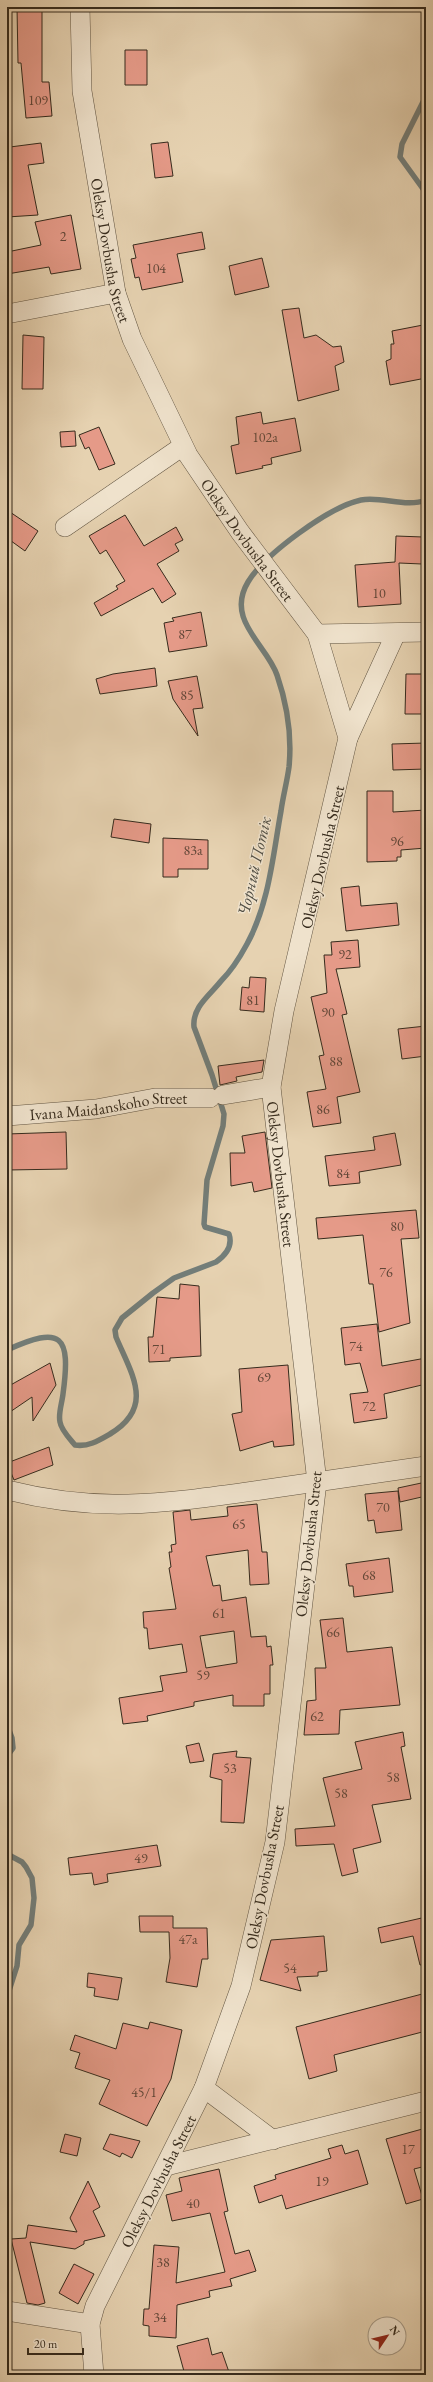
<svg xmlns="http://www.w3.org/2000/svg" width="433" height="2382" font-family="'EB Garamond',serif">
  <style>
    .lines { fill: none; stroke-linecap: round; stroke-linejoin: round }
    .stream { stroke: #737e7a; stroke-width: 5.5 }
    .building { fill: #e59a88; stroke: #362b1d; fill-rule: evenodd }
    .minor-casing { stroke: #625542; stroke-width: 20 }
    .minor { stroke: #efe2cc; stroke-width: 19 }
    .labels { text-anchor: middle; stroke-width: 3; stroke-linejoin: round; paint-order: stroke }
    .number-label { font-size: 14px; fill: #624738 }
    .street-label { font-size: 16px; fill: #362b1d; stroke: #efe2cc }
    .water-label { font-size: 17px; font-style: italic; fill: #504e44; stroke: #efe2cc }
  </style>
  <rect width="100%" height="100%" fill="#e6d2b1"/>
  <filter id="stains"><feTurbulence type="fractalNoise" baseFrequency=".005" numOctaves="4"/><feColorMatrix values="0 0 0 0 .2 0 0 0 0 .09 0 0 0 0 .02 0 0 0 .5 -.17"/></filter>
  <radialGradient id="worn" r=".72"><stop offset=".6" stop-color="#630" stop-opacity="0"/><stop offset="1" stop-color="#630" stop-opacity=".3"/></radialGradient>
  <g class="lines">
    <!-- stream -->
    <path class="stream" d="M426 96 402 144 400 157 426 193
      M7 1350C62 1325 71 1335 63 1394 62 1403 58 1414 60 1422 61 1430 70 1439 75 1445 88 1447 98 1441 110 1434 155 1407 132 1375 116 1337L115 1330 122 1318 153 1293 174 1278 216 1262C226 1255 233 1246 229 1234L205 1227 204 1224 207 1180 223 1126 224 1114 212 1075 194 1027C192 1007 210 995 221 981 231 971 240 957 247 944 269 904 273 855 281 811 283 796 287 782 289 767 292 736 287 704 277 675 267 645 225 620 248 582 265 554 329 507 361 500 382 496 406 508 426 500
      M7 1725 12 1738 13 1748 7 1756
      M7 1854 22 1862 26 1867 32 1878 34 1898 31 1925 19 1945 17 1966 7 1997"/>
  </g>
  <!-- building -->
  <path class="building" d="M17 7H42V82H49L52 116 26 118 21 63H18Z
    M125 50H147V85H125Z
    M168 142 173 176 155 178 151 144Z
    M41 143 44 163 28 165 38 215 7 217V183L11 182 7 158 11 157 10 147Z
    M71 215 81 269 51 274 49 267 7 274V252L41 245 35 222Z
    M202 232 205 249 177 254 183 282 142 290 139 277 135 278 131 259 136 258 133 245Z
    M262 258 269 287 235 295 229 266Z
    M299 308 304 338 316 335 333 347 341 346 344 362 335 366 339 390 298 401 282 310Z
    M423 325 426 339V378L390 385 386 361 391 359V344H394L392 331Z
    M23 335 44 337 43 389H22Z
    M261 412 263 424 295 418 301 451 271 458 272 464 262 466 263 468 236 474 231 446 239 444 236 417Z
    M99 427 115 464 99 470 89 447 85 449 79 435Z
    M75 431 76 446 61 447 60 432Z
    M7 510 38 531 25 551 7 538Z
    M125 515 144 546 176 527 183 540 175 544 179 551 157 564 176 594 162 603 153 588 101 616 94 603 118 589 116 586 125 581 106 550 100 554 89 536Z
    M396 536 423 537 422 564 399 563 401 604 358 607 355 565 395 562Z
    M201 612 207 646 169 652 164 623 174 621 172 618Z
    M155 668 157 686 100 694 96 679 113 674Z
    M406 674H426V714H405Z
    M197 676 203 708 193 709 198 736 173 699 168 681Z
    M426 743V769L393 770 392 744Z
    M367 791H393V812L426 810V848L401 850V857H397V861L367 862Z
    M114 819 151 824 149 843 111 837Z
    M163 838 208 840V869H178V877H163Z
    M359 886 361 906 397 903 399 925 346 931 341 888Z
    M358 940 360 967 336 969 347 1014 342 1015 360 1092 337 1097 341 1123 313 1127 307 1092 326 1089 319 1056 324 1055 311 997 327 993 324 955H332L331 942Z
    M250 977 266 978 264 1012 240 1010 242 987 249 988Z
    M426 1026V1056L402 1059 398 1029Z
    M264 1060 262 1072 236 1077 237 1081 220 1085 218 1066Z
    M66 1132 67 1169 7 1170V1134Z
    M265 1132 272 1188 254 1192 252 1182 231 1186 230 1153H245L242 1136Z
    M395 1133 401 1165 359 1172 360 1183 329 1186 325 1156 375 1150 373 1137Z
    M416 1210 419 1238 401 1239 410 1323 379 1332 373 1284H369L363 1235 318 1239 316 1218Z
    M180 1284 199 1286 201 1356 170 1358V1361L149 1362 148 1337H153L157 1297 179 1299Z
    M377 1324 382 1366 426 1358V1384L384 1394 387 1418 354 1423 350 1394 368 1392 360 1363 345 1365 341 1328Z
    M50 1363 56 1385 33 1421 32 1397 7 1414V1387Z
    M288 1365 294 1445 274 1447 273 1441 240 1451 232 1414 242 1412 239 1369Z
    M49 1447 53 1465 14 1480 7 1463Z
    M426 1482V1496L400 1502 398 1488Z
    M398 1491 402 1530 376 1533 374 1520 368 1521 365 1494Z
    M257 1504 262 1552H267L269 1584 250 1585 248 1550 206 1556 213 1586 220 1585 222 1601 246 1597 251 1637 266 1636 267 1647 271 1646 273 1665H270V1694H264V1706H233V1695L194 1702V1706L147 1716 148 1721 123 1724 119 1698 163 1691 160 1676 187 1672 182 1644 149 1649 147 1628H144L143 1612 176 1609 169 1568 171 1567 169 1552H172L171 1545 176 1544 173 1512 190 1510 191 1520 228 1516 227 1507ZM234 1631 237 1663 206 1668 200 1636Z
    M389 1558 393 1592 354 1597 353 1586H349L346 1564Z
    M343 1618 347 1652 392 1647 400 1705 340 1710 339 1734 304 1735 307 1701 316 1700 315 1668H326L320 1620Z
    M403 1732 405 1746 401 1747 411 1799 372 1805 381 1842 353 1849 358 1872 342 1876 334 1844 296 1846 295 1829 335 1826 323 1778 362 1769 355 1742Z
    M199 1743 204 1761 190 1763 186 1746Z
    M237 1751 236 1757 251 1758 244 1823 221 1822 222 1780 210 1777 213 1754Z
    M157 1845 161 1866 107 1874 108 1882 94 1885 92 1873 70 1875 68 1858Z
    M139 1916H173V1928H207L208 1959H202L197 1987 166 1982 170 1958 169 1932H140Z
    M426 1917V1964L420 1965 413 1936 381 1943 378 1928Z
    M324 1936 327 1971 318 1972V1976L297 1977 301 1991 260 1980 271 1940Z
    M88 1973 122 1978 118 2000 94 1996 95 1988 87 1987Z
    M426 1993V2031L334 2055 337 2071 309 2079 296 2027Z
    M150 2022 182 2030 171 2079 147 2126 99 2104 110 2080 75 2068 80 2053 70 2050 75 2035 116 2049 123 2023 148 2029Z
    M426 2128V2166L414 2169 423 2199 406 2204 386 2139Z
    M65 2134 81 2138 77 2156 60 2152Z
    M110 2134 140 2141 132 2158 122 2153 120 2157 103 2149Z
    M342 2145 345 2154 358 2150 368 2184 286 2209 282 2195 259 2203 254 2186 276 2179 275 2175 331 2158 328 2149Z
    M219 2169 228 2211 224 2212 235 2254 249 2250 256 2271 230 2279 232 2286 209 2291 210 2297 177 2305 176 2338 149 2336V2326L143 2325 144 2309H149L154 2245 179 2247 176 2283 225 2272 210 2213 172 2221 166 2195 182 2191 179 2178Z
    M88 2181 100 2207 93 2211 105 2236 84 2241V2244L75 2249 30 2242 45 2303 38 2305 27 2303 11 2239 26 2238 28 2225 77 2232 70 2218Z
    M74 2264 94 2274 78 2304 59 2293Z
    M208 2338 212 2355 222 2352 230 2375H185L177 2346Z"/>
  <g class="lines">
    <!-- minor casing -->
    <g class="minor-casing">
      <g id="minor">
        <path id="s1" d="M80 7 82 91 116 293 132 339 188 455 240 532 317 634 348 738 284 1011 271 1087 317 1482 275 1842 241 1986 204 2088 95 2306 90 2324 94 2375"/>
        <path d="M7 314 116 293"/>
        <path d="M65 527 183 446"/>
        <path d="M317 634 426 632"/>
        <path d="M348 738 396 633"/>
        <path d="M223 1095 271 1087"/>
        <path id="s2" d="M7 1116 96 1109 155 1098H210"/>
        <path d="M7 1490C102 1514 167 1503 261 1490 316 1482 371 1474 426 1466"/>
        <path d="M204 2088 273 2140"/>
        <path d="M166 2166 426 2101"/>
        <path d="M7 2311 90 2324"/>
      </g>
    </g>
    <!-- minor -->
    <use href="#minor" class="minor"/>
  </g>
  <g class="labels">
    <!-- number labels -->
    <g class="number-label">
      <text x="38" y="105">109</text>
      <text x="63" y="241">2</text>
      <text x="156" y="273">104</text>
      <text x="265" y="442">102а</text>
      <text x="379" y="598">10</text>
      <text x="185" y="639">87</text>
      <text x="187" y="700">85</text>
      <text x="397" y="846">96</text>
      <text x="193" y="855">83а</text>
      <text x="345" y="959">92</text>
      <text x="253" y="1005">81</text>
      <text x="328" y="1017">90</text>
      <text x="336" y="1066">88</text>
      <text x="323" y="1114">86</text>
      <text x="343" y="1178">84</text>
      <text x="397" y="1231">80</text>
      <text x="386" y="1277">76</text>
      <text x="356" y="1351">74</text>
      <text x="159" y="1354">71</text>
      <text x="264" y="1382">69</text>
      <text x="369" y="1411">72</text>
      <text x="383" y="1512">70</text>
      <text x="239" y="1529">65</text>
      <text x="369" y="1580">68</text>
      <text x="219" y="1618">61</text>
      <text x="333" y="1637">66</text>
      <text x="203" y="1680">59</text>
      <text x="317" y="1721">62</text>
      <text x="230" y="1773">53</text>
      <text x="393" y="1782">58</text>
      <text x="341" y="1798">58</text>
      <text x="141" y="1863">49</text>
      <text x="188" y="1944">47а</text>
      <text x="290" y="1973">54</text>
      <text x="144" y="2097">45/1</text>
      <text x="408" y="2154">17</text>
      <text x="322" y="2186">19</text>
      <text x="193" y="2208">40</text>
      <text x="163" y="2267">38</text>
      <text x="160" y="2322">34</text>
    </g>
    <!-- street labels -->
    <g class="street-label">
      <text dy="6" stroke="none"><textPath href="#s1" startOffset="246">Oleksy Dovbusha Street</textPath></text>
      <text dy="6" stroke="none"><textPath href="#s1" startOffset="570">Oleksy Dovbusha Street</textPath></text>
      <text transform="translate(322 857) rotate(-77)" y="6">Oleksy Dovbusha Street</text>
      <text dy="6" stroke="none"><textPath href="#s2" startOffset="102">Ivana Maidanskoho Street</textPath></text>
      <text dy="6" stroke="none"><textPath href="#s1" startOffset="1241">Oleksy Dovbusha Street</textPath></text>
      <text transform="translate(308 1544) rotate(-84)" y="6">Oleksy Dovbusha Street</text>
      <text transform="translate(264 1877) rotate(-79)" y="6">Oleksy Dovbusha Street</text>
      <text transform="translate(158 2181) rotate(-63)" y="6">Oleksy Dovbusha Street</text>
    </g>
    <!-- water labels -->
    <g class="water-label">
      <text transform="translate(254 866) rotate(-77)" y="6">Чорний Потік</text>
    </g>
  </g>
  <!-- margin -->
  <rect width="433" height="2382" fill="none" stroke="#e6d2b1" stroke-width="24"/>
  <rect x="8" y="8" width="417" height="2366" fill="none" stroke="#362b1d" stroke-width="2"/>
  <rect x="12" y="12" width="409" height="2358" fill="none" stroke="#362b1d"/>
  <!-- north arrow -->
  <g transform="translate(387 2336) rotate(55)"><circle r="19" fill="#efe2cc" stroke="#a59986"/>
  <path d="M0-3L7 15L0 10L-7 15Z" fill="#8f2418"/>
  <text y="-6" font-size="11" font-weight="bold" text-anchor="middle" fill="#362b1d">N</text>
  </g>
  <!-- scale -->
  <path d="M28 2348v6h55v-6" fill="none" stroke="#362b1d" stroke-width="2"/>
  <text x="34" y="2348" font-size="12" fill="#362b1d" stroke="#efe2cc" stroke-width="3" paint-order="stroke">20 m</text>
  <rect width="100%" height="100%" filter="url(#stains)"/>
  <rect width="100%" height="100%" fill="url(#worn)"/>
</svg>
